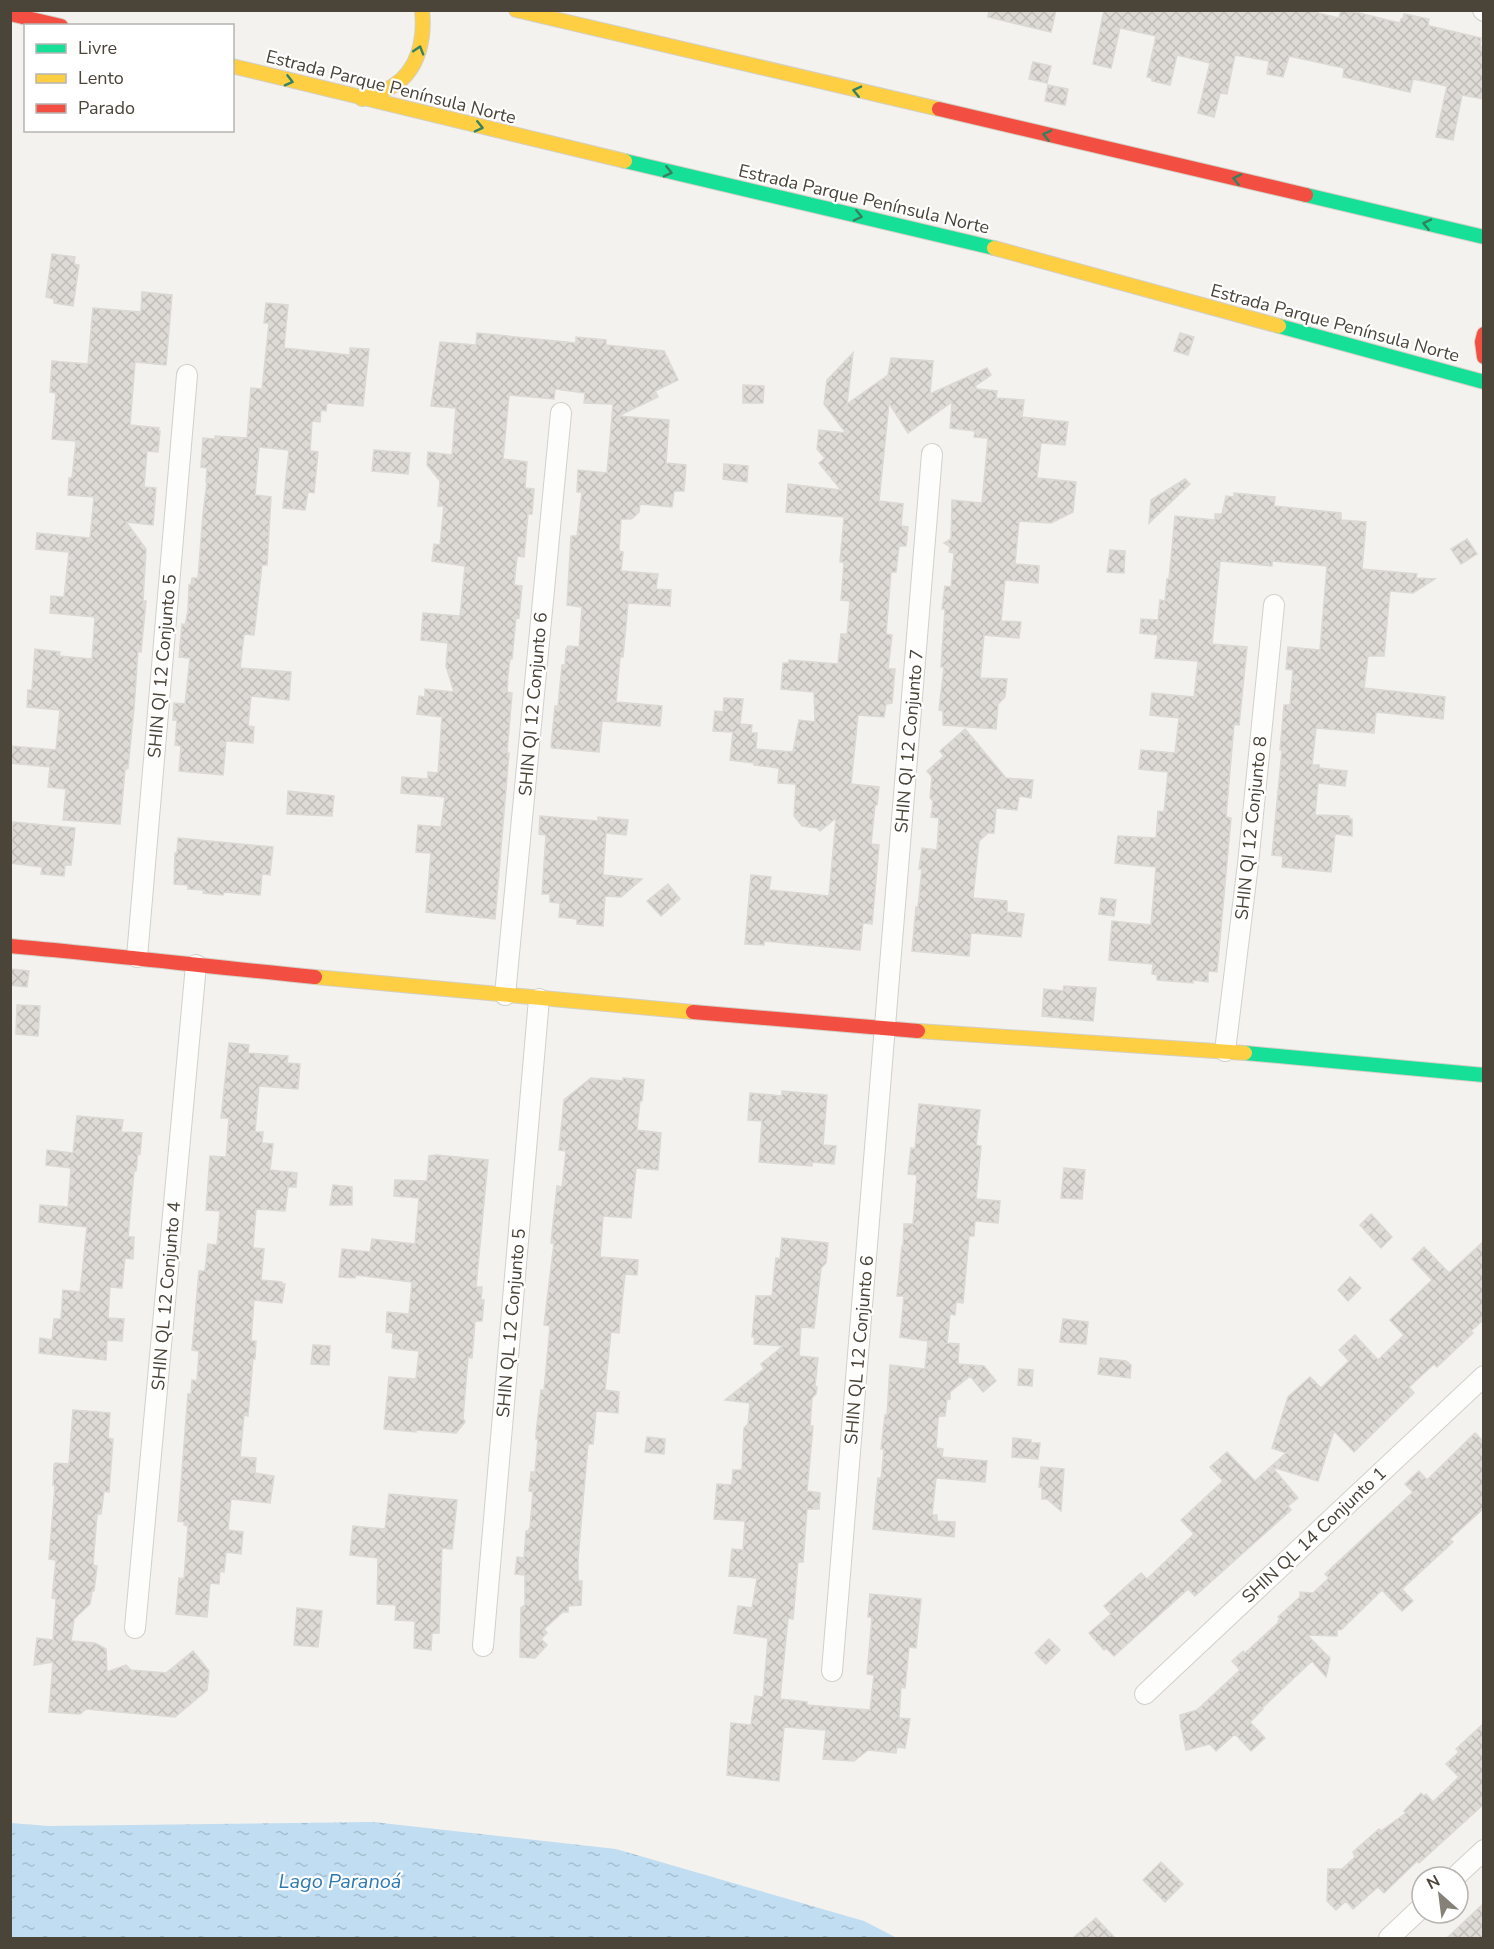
<svg xmlns="http://www.w3.org/2000/svg" width="1494" height="1949" font-family="'Nunito Sans',sans-serif">
  <style>
    .water { fill: url(#water-ripples) }
    .building { fill: url(#building-cross-hatch); stroke: #dcd9d4; stroke-width: 1.5 }
    .lines { fill: none; stroke-linecap: round; stroke-linejoin: round }
    .street-casing { stroke: #d2d0cb; stroke-width: 22 }
    .fast-casing { stroke: #d3cfc5; stroke-width: 16 }
    .slow-casing { stroke: #d3cfc5; stroke-width: 16 }
    .jam-casing { stroke: #d3cfc5; stroke-width: 16 }
    .street { stroke: #fdfdfc; stroke-width: 20 }
    .fast { stroke: #16e098; stroke-width: 14 }
    .slow { stroke: #ffcf43; stroke-width: 14 }
    .jam { stroke: #f24e42; stroke-width: 14 }
    .oneway { stroke: #36825f }
    .labels { text-anchor: middle; stroke-width: 4.5; stroke-linejoin: round; paint-order: stroke }
    .street-label { font-size: 18px; fill: #4b4439; stroke: #fff }
    .water-label { font-size: 20px; font-style: italic; fill: #2e7ab2; stroke: #fff }
  </style>
  <defs>
    <pattern id="water-ripples" width="26" height="14" patternUnits="userSpaceOnUse" patternTransform="scale(1.5)"><rect width="26" height="14" fill="#c0ddf1"/><path d="M2 4q2-2 4 0t4 0M15 11q2-2 4 0t4 0" fill="none" stroke="#a6bfcf"/></pattern>
    <pattern id="building-cross-hatch" width="8" height="8" patternUnits="userSpaceOnUse" patternTransform="scale(1.5)"><rect width="8" height="8" fill="#dedbd6"/><path d="M0 0l8 8M0 8l8-8" fill="none" stroke="#c0bdb8"/></pattern>
  </defs>
  <rect width="100%" height="100%" fill="#f4f2ee"/>
  <!-- water -->
  <path class="water" d="M373 1822 616 1849 864 1921 897 1938H11V1823L48 1826Z"/>
  <!-- building -->
  <path class="building" d="M989 10H1056L1051 32 988 17Z
    M1104 10H1306L1339 18 1341 10H1347L1400 23 1401 19H1403L1404 14 1429 19 1428 25 1430 26 1481 38 1480 46 1484 47V99L1462 95 1453 140 1436 137 1447 86 1413 79 1410 92 1343 77 1344 68 1289 56 1283 77 1267 74 1269 61 1235 55 1227 94 1220 93 1214 117 1198 113 1210 63 1177 55 1170 85 1152 81V78L1147 77 1156 36 1120 28 1111 68 1093 64Z
    M1033 62 1051 66 1047 83 1029 79Z
    M1048 85 1068 89 1065 105 1045 101Z
    M52 254 75 257 74 264 79 265 73 306 54 303V299L46 297Z
    M142 292 172 295 166 365 135 362 130 425 159 428 158 431H160L158 452 147 451 144 487 156 488 153 525 126 522 146 549 143 601H146L141 652 138 651 134 708 128 768 125 770 120 824 63 820 66 789 48 787 50 767 10 763V746L56 750 60 710 27 707 28 690H32L35 649 60 652 59 656 92 659 95 617 50 613 51 596 64 597 69 552 36 549 37 533 90 538 94 497 68 495 69 478H72L76 441 52 439 56 393 50 392 52 361 88 364 93 308 141 312Z
    M266 303 288 305 284 348 350 355V348L369 349 363 406 327 403 326 411 321 410 320 422 312 421 310 451 318 452 314 493 308 492 305 510 283 508 289 450 259 447 255 495 271 497 267 565H262L254 635 244 634 240 668 291 672 289 700 251 696 248 726 254 727 253 743 226 741 223 775 179 771 181 746 175 745 177 720H173L174 703 185 704 190 658 179 657 182 624 185 625 188 611 189 585H191L192 578H198L203 514 207 482H206L207 468 201 467 203 438 215 439V436L247 438 251 388 262 389 269 323H264Z
    M477 333 576 343V337L606 340V345L664 351 678 380 655 391 658 397 618 416 669 420 666 463 686 465 684 491H674L672 507 640 504 639 512 634 517 631 519H621L619 551 623 552 621 571 658 574 656 589 671 590 670 606 628 603 623 657H620L616 702 662 706 660 726 602 721 599 752 552 748 551 746 555 706H558L562 665H565L566 649 568 646 579 647 582 607 567 605 571 536H577L582 492H577L578 470 607 473 613 404 584 403 585 393 555 389 554 399 509 395 503 459 527 462 525 488 534 489 532 514H528L524 557 517 556 514 585 522 586 519 618 516 617 512 659H510L508 675 507 692 512 693 507 753H509L495 919 426 912 431 853 416 852 418 825 441 827 445 797 401 793 402 777 428 779V772L438 773 442 717 417 714 419 696 425 697V689L454 692 446 666 448 643 421 640 423 613 460 616 465 566 432 561 434 544 440 545 444 506H438L440 481 427 465 428 452 452 455 456 408 431 406 440 342 476 345Z
    M1180 333 1194 337 1188 355 1174 351Z
    M853 353 847 404 888 375 891 358 933 361 930 394 987 368 991 375 975 386 977 389 997 391 996 398 1024 400 1022 417 1068 422 1065 445 1041 443 1037 478 1076 482 1073 512 1051 523 1019 521 1015 564 1039 566 1038 583 1005 580 1001 621 1021 622 1019 638 984 635 980 678 1007 679 1005 697 998 704 996 729 943 725V711L939 710 944 667H941L945 609H942L945 586 951 587 954 553 949 552 950 547 944 543 951 539 952 500 982 503 988 438 974 437 975 431 950 428 952 402 908 433 889 403 879 501 903 504 901 526 908 527 906 546H899L896 572H891L886 634 892 635 888 669H895L892 703 886 704 884 717 858 715 851 784 879 787 877 805H875L871 844 879 845 872 924 863 923 860 950 764 941V945L745 944 751 875 771 877 769 890 829 896 836 818 820 831 817 828 802 826 794 816 796 784 778 783 779 768 754 765V763L730 760 733 732 713 731 715 711 723 712 724 698 743 699 740 724 752 725 751 733H757L756 749 793 752 799 720 815 722 814 692 781 689 783 663H789V660L838 664 841 634H847L850 601 841 600 844 562H840L844 517 786 512 788 484 841 490 819 463 825 458 817 449 819 430 846 433 824 404 827 380Z
    M743 385 764 386 763 403H743Z
    M374 450 410 453 408 474 372 471Z
    M724 464 748 466 747 482 723 479Z
    M1185 479 1190 484 1149 523 1151 500Z
    M1234 493 1275 497 1274 506 1341 513V520L1366 522 1362 569 1417 574 1416 578 1435 579 1413 593 1390 591 1384 656H1368L1364 688 1445 697 1443 719 1376 712 1374 733 1316 728 1312 765H1319V768L1347 771 1345 786 1318 783 1315 815 1349 816V819H1352V836L1335 834 1331 872 1282 867 1283 856 1272 855 1282 750H1280L1284 705H1290L1293 670 1286 669 1288 647 1320 650 1327 566 1272 561V566L1220 561 1212 644 1247 647 1239 725 1234 724 1226 817 1231 818 1217 972 1208 971V982L1193 980V983L1157 980V975L1152 974 1153 964 1109 960 1112 921 1151 925 1156 867 1115 863 1118 836 1156 838 1158 811 1164 812 1168 772 1139 769 1141 750 1175 753 1179 718 1150 715 1152 693 1194 697 1198 661 1155 658 1158 635 1140 633 1141 619 1158 620 1160 600 1165 601 1167 579H1169L1175 516 1215 520V514H1222L1226 496 1234 497Z
    M1467 539 1477 554 1461 564 1451 549Z
    M1110 550 1125 551 1124 573 1107 572Z
    M965 729 1006 778 1033 780 1031 798 1019 796 1017 810 996 808 994 833H988L979 841 973 898 1007 901V912L1024 914 1021 937 971 933 969 956 912 951 916 907H918L922 869H919L922 848 937 850 939 818 931 817 933 801 930 798 932 777 927 771 944 756 940 751Z
    M288 791 334 796 332 816 287 814Z
    M540 816 598 821V817L628 820 626 835 606 833 603 875 642 879 621 897 605 896 603 926 577 924V919L559 917 560 903 550 902V894H542L546 835 539 834Z
    M13 822 75 828 71 865H65L64 876 41 874 42 867 10 863Z
    M178 838 273 847 270 875 262 874 260 895 224 892 223 895 203 893 204 890 188 889V885L174 884 175 853H177Z
    M668 884 680 899 661 916 647 901Z
    M1101 898 1116 900 1114 916 1099 914Z
    M10 969 29 971 27 987 10 985Z
    M1064 986 1096 988 1093 1021 1042 1016 1044 989 1063 991Z
    M17 1005 40 1006 38 1036 16 1034Z
    M229 1043 249 1045 248 1053 288 1056 287 1063 300 1064 298 1089 259 1086 255 1132H263L262 1143 273 1144 270 1170 297 1173 296 1187H288L285 1211 256 1209 253 1248 264 1249 261 1280 282 1282V1284H285L282 1303 254 1300 251 1341H256L255 1359H253L248 1416 244 1415 240 1457 256 1458 255 1473 274 1476 270 1503 231 1499 228 1530 243 1532 241 1554 226 1552 224 1572 220 1571 219 1584 210 1583 207 1617 176 1614 179 1578 184 1579 188 1526 184 1525 185 1522 178 1521 188 1394H191L192 1380 197 1381 199 1351 192 1350 199 1271H205L208 1244 217 1245 220 1211 206 1210 210 1156 226 1157 229 1118H221Z
    M591 1078 623 1081V1078L644 1080 642 1101H640L637 1130 661 1133 658 1170 636 1168 631 1218 603 1216 600 1257 638 1260 637 1275 625 1274 619 1333 611 1332 605 1390 619 1392 618 1413 596 1411 593 1444H588L578 1559V1581H582L581 1605 568 1606V1612H563L544 1629 547 1633 541 1639 547 1645 535 1658 520 1657 521 1608 525 1605V1575L515 1574 517 1557 524 1558 526 1531H528L530 1527 533 1492 529 1491 531 1472H535L538 1439H536V1434L541 1390H544L550 1326 544 1325 554 1243H551L557 1186 562 1187 566 1151 559 1150 564 1100Z
    M782 1091 827 1095 823 1145 836 1146 834 1164 812 1162V1166L759 1162 762 1121 748 1120 750 1093 782 1096Z
    M919 1104 980 1110 976 1145 981 1146 976 1199 1000 1201 998 1223 975 1221 974 1236H969L963 1303 956 1302 955 1315 950 1314 947 1343 959 1344 958 1364 984 1366 996 1381 983 1392 970 1376 950 1392V1399H947L945 1416H939L938 1419 936 1448 943 1449 942 1457 987 1461 985 1482 936 1478 932 1515H937V1521L955 1522 954 1537 873 1529 878 1478 881 1479 884 1449H881L885 1415 887 1416 890 1365 925 1369 928 1341 900 1337 904 1296H897L902 1246H903L904 1224H913L917 1175 908 1174 911 1148 915 1149Z
    M77 1116 123 1120 121 1132 142 1133 140 1154 138 1153 136 1171H134L128 1237H134L133 1259 125 1258 122 1288 110 1287 108 1318 124 1319 122 1341 107 1340 106 1360 39 1353 40 1338 52 1340 54 1319H61L63 1290 80 1292 87 1227 39 1222 40 1205 68 1207 71 1168 46 1165 47 1150 73 1153Z
    M436 1155 488 1160 476 1287H482L481 1300H484L482 1321H475L472 1358 468 1357 463 1418 465 1422 456 1433 416 1430V1432L384 1429 389 1377 416 1379 419 1351 392 1348 393 1333 386 1332 387 1312 409 1314 412 1282 356 1275 355 1278 339 1277 342 1249 370 1252 372 1239 415 1244 419 1198 394 1196 395 1180 427 1181 429 1156Z
    M1064 1168 1085 1170 1082 1199 1061 1198Z
    M333 1185 352 1187V1205H330Z
    M1371 1214 1392 1237 1381 1248 1360 1225Z
    M782 1238 828 1243 826 1263 821 1268 814 1328 801 1327 799 1356 818 1358 815 1386 817 1387 816 1394 812 1398 810 1426H813L807 1491 820 1493 819 1509H807L803 1562H798L793 1619 788 1618 780 1699 807 1702V1705L870 1710 874 1675 867 1674 872 1617H868L870 1594 921 1599 916 1648 909 1647 905 1688 901 1687 899 1718 910 1719 905 1748 897 1747 896 1753 868 1750 854 1761 823 1759 826 1730 784 1727 779 1781 727 1775 731 1723 751 1725 755 1696 763 1697 768 1638 734 1633 738 1606 752 1608 757 1578 729 1576 732 1549 743 1550 745 1521 714 1519 717 1484 732 1485 733 1470H742L744 1428 748 1424 750 1403 725 1400 764 1369 761 1364 783 1346 754 1344 755 1337H752L756 1296H772L776 1258 780 1259Z
    M1484 1241V1319L1471 1331 1473 1333 1437 1367 1434 1364 1409 1387 1414 1393 1354 1452 1334 1431 1318 1481 1272 1467 1298 1498 1288 1506 1291 1510 1195 1596 1188 1589 1114 1656 1106 1648 1104 1650 1089 1633 1111 1614 1104 1606 1141 1573 1147 1579 1194 1534 1181 1520 1223 1481 1210 1467 1227 1452 1255 1481 1286 1453 1272 1448 1288 1397 1310 1377 1321 1388 1349 1361 1339 1350 1355 1335 1378 1360 1404 1335 1390 1320 1432 1280 1412 1259 1424 1247 1449 1273Z
    M1350 1277 1361 1288 1348 1301 1338 1290Z
    M1063 1319 1088 1322 1086 1344 1060 1342Z
    M313 1345 330 1346 329 1365 311 1364Z
    M1100 1358 1126 1361 1131 1365 1130 1378 1098 1374Z
    M1019 1369 1033 1370 1032 1386 1018 1385Z
    M73 1410 110 1413 108 1438 113 1439 109 1492 104 1491 101 1514H97L93 1565 97 1566 94 1591H92L90 1604 74 1619 71 1641 95 1643 106 1649 107 1672 126 1665 131 1670 166 1673 193 1651 209 1671 207 1690 175 1717 86 1709 80 1714 49 1712 53 1662 34 1665 37 1638 53 1640 56 1599 52 1598 56 1560 49 1559 55 1485H53L54 1465 55 1463 69 1464Z
    M1475 1433 1484 1442V1508L1450 1539 1453 1542 1402 1589 1413 1601 1402 1611 1382 1590 1341 1630 1337 1629V1636L1307 1635 1330 1658 1326 1677 1312 1661 1262 1708 1263 1709 1250 1722 1265 1738 1251 1751 1235 1734 1216 1751 1210 1744 1186 1750 1181 1726 1180 1715 1197 1710 1240 1670 1232 1661 1243 1651 1245 1653 1279 1622 1278 1621 1280 1619 1278 1617 1300 1597V1592L1313 1593 1329 1578 1325 1574 1413 1492 1405 1484 1419 1471 1426 1479H1428Z
    M647 1437 665 1439 664 1454 645 1452Z
    M1013 1438 1031 1440V1443H1040L1038 1459 1012 1457Z
    M1041 1467 1064 1469 1061 1511 1047 1499H1042V1487H1039Z
    M389 1494 457 1500 452 1549 442 1548 439 1633H432L431 1650 414 1648 415 1621 395 1620 396 1605 377 1604 378 1558 350 1555 353 1526 385 1529Z
    M297 1608 322 1611 318 1647 294 1645Z
    M1049 1639 1060 1650 1046 1664 1035 1653Z
    M1484 1723V1804L1419 1863 1417 1861 1384 1893 1378 1887 1353 1909 1346 1901 1336 1910 1327 1901 1328 1869H1342L1355 1857 1353 1852 1379 1829 1381 1831 1406 1813 1404 1811 1421 1793 1424 1796 1426 1794 1433 1802 1459 1777 1446 1764 1459 1752 1456 1749Z
    M1161 1862 1183 1884 1165 1902 1143 1880Z
    M1484 1903V1938H1447Z
    M1096 1918 1115 1938H1073Z"/>
  <g class="lines">
    <!-- street casing -->
    <g class="street-casing">
      <path id="street" d="M1483 10 1484 11
        M137 957 187 375
        M505 995 561 413
        M1225 1051 1248 864 1274 605
        M135 1628 196 965
        M483 1646 539 999
        M832 1671 932 454
        M1145 1694 1484 1376
        M1455 1877 1484 1850
        M1389 1938 1422 1907"/>
    </g>
    <!-- fast casing -->
    <g class="fast-casing">
      <path id="fast" d="M625 161 994 248
        M1306 195 1484 237
        M1279 326 1484 382
        M1245 1053 1484 1075"/>
    </g>
    <!-- slow casing -->
    <g class="slow-casing">
      <path id="slow" d="M516 10 939 109
        M232 66 625 161
        M362 99C372 95 383 92 393 86 419 70 425 38 422 10
        M994 248 1279 326
        M315 977 693 1012
        M918 1031 1245 1053"/>
    </g>
    <!-- jam casing -->
    <g class="jam-casing">
      <path id="jam" d="M10 14 61 26
        M939 109 1306 195
        M1484 334 1482 342 1484 357
        M10 946C112 955 213 967 315 977
        M693 1012 918 1031"/>
    </g>
    <!-- street -->
    <use href="#street" class="street"/>
    <!-- fast -->
    <use href="#fast" class="fast"/>
    <!-- slow -->
    <use href="#slow" class="slow"/>
    <!-- jam -->
    <use href="#jam" class="jam"/>
  </g>
  <!-- one-way arrows -->
  <defs><path id="oneway-chevron" d="M-2-3.5L2.5 0L-2 3.5" fill="none" stroke-width="1.6" stroke-linecap="round" stroke-linejoin="round" transform="scale(1.5)"/></defs>
  <g class="oneway">
    <use href="#oneway-chevron" transform="translate(419 50) rotate(-73)"/>
    <use href="#oneway-chevron" transform="translate(289 81) rotate(14)"/>
    <use href="#oneway-chevron" transform="translate(857 91) rotate(-167)"/>
    <use href="#oneway-chevron" transform="translate(479 127) rotate(13)"/>
    <use href="#oneway-chevron" transform="translate(1047 135) rotate(-167)"/>
    <use href="#oneway-chevron" transform="translate(668 172) rotate(13)"/>
    <use href="#oneway-chevron" transform="translate(1237 179) rotate(-167)"/>
    <use href="#oneway-chevron" transform="translate(858 216) rotate(13)"/>
    <use href="#oneway-chevron" transform="translate(1427 224) rotate(-167)"/>
  </g>
  <g class="labels">
    <!-- street labels -->
    <g class="street-label">
      <text transform="translate(391 87) rotate(14)" y="6">Estrada Parque Península Norte</text>
      <text transform="translate(864 199) rotate(13)" y="6">Estrada Parque Península Norte</text>
      <text transform="translate(1335 323) rotate(15)" y="6">Estrada Parque Península Norte</text>
      <text transform="translate(162 666) rotate(-85)" y="6">SHIN QI 12 Conjunto 5</text>
      <text transform="translate(533 704) rotate(-85)" y="6">SHIN QI 12 Conjunto 6</text>
      <text transform="translate(909 741) rotate(-85)" y="6">SHIN QI 12 Conjunto 7</text>
      <text transform="translate(1251 828) rotate(-84)" y="6">SHIN QI 12 Conjunto 8</text>
      <text transform="translate(166 1296) rotate(-85)" y="6">SHIN QL 12 Conjunto 4</text>
      <text transform="translate(511 1323) rotate(-85)" y="6">SHIN QL 12 Conjunto 5</text>
      <text transform="translate(859 1350) rotate(-85)" y="6">SHIN QL 12 Conjunto 6</text>
      <text transform="translate(1314 1535) rotate(-43)" y="6">SHIN QL 14 Conjunto 1</text>
    </g>
    <!-- water labels -->
    <g class="water-label">
      <text x="340" y="1888">Lago Paranoá</text>
    </g>
  </g>
  <!-- border -->
  <rect width="1494" height="1949" fill="none" stroke="#4b4439" stroke-width="24"/>
  <!-- legend -->
  <rect x="24" y="24" width="210" height="108" fill="#ffffff" stroke="#b7b4b0" stroke-width="1.5"/>
  <rect x="36" y="44" width="30" height="9" fill="#16e098" stroke="#b7b4b0" stroke-width="1.5"/>
  <text x="78" y="54" font-size="18" fill="#4b4439">Livre</text>
  <rect x="36" y="74" width="30" height="9" fill="#ffcf43" stroke="#b7b4b0" stroke-width="1.5"/>
  <text x="78" y="84" font-size="18" fill="#4b4439">Lento</text>
  <rect x="36" y="104" width="30" height="9" fill="#f24e42" stroke="#b7b4b0" stroke-width="1.5"/>
  <text x="78" y="114" font-size="18" fill="#4b4439">Parado</text>
  <!-- north arrow -->
  <g transform="translate(1440 1895) rotate(332)"><circle r="28" fill="#ffffff" stroke="#b7b4b0" stroke-width="1.5"/>
  <path d="M0-4.5L10 22L0 15L-10 22Z" fill="#868178"/>
  <text y="-9" font-size="16" font-weight="bold" text-anchor="middle" fill="#4b4439">N</text>
  </g>
</svg>
